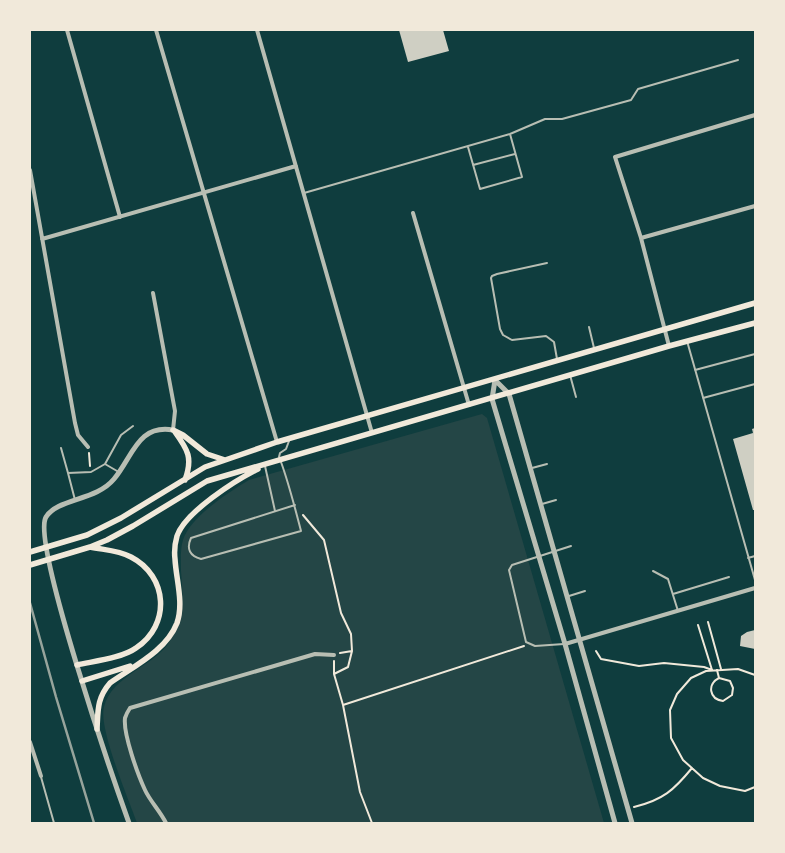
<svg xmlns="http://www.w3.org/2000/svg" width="785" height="853" font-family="'Golos Text',sans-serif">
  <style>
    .green { fill: #244646 }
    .building { fill: #cfcfc3 }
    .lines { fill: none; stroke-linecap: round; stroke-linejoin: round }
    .path { stroke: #f1e9da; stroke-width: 2 }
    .service { stroke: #b8beb3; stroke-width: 2 }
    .minor { stroke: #b8beb3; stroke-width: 4 }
    .tertiary { stroke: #b8beb3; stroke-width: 5 }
    .secondary { stroke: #f1e9da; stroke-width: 5.5 }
    .rail { stroke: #97a49c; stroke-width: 2.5 }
  </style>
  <rect width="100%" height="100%" fill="#0f3d3e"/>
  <!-- green -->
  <path class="green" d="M482 414 487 418 604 823H137C129 800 98 728 104 707 112 675 154 667 170 641 185 617 183 598 181 571 181 561 180 550 183 540 190 517 229 492 249 480Z"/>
  <!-- building -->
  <path class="building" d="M399 30H443L449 51 408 62Z
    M755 428V510H753L733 439 753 433 752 429Z
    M755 630V649L740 646 741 636 747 632Z"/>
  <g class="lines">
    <!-- path -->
    <path class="path" d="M89 453 90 466
      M303 515 324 540 341 613 351 634 352 651 348 667 334 674 343 705 524 646
      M708 622 721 669
      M698 625 712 670
      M596 651 601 659 639 666 664 663 704 667 712 670
      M340 653 352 651
      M717 670 719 678C707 684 709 699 723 701L732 695 733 688 730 681 719 678
      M334 674V661
      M755 675 738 669 706 671 691 678 677 694 670 710 671 738 683 760 703 778 720 786 745 791 755 787
      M343 705 360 792 372 823
      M634 807C663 800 674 790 692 768"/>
    <!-- service -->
    <path class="service" d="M468 147 480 189 522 177 510 134
      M473 165 515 154
      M304 193 510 134 545 119H562L631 100 638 89 738 60
      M547 263 497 274 492 276 491 278 500 329 503 335 512 340 546 336 554 342 557 359
      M589 327 594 348
      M687 341 755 580
      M695 370 755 354
      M570 375 576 397
      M703 398 755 384
      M61 448 68 473
      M279 457 280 453 286 449 289 441
      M281 462C289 484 295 508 301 531L201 559C190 556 186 549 191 538L295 505
      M105 464 121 435 133 426
      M265 466 275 511
      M532 468 547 464
      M75 500 68 473 91 472 105 464 117 471
      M542 504 556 500
      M748 558 755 556
      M653 571 668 579 678 611
      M673 594 729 577
      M569 596 585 591
      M564 644 535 646 526 642 509 570 512 565 571 546
      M41 777 54 823"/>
    <!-- minor -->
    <path class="minor" d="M67 30 120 217
      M156 30 277 442
      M257 30 372 433
      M30 170 75 423 78 435 88 447
      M413 213 469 405
      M641 238 755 206
      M42 239 296 166
      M153 293 175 411 173 430
      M669 346 641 238 615 157 755 115
      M565 644 755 588
      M30 742 41 776
      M166 823C160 811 150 801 145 790 138 775 123 734 125 718 126 715 128 711 130 708L315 654 334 655"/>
    <!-- tertiary -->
    <path class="tertiary" d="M495 380 509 394 632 823
      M495 380 492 399 565 644 615 823
      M129 823C115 784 31 541 46 517 58 498 96 501 114 479 133 456 138 424 173 430"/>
    <!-- secondary -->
    <path class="secondary" d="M173 430 183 435 207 454 225 460
      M175 432C188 450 193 458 185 480
      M30 552 87 535 121 518 205 467 277 442 755 303
      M30 565 90 547 107 540 133 526 207 481 669 346 755 323
      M77 665C95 661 122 658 136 648 171 625 168 576 131 557 118 550 104 550 90 547
      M82 681 130 666
      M97 729C98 710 97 698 110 683 134 666 166 651 177 623 184 603 176 579 175 559 174 551 175 543 177 536 185 512 236 480 258 469"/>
    <!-- rail -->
    <path class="rail" d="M30 603 56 697 94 823"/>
  </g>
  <!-- border -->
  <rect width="785" height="853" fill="none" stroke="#f1e9da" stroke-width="62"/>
</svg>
